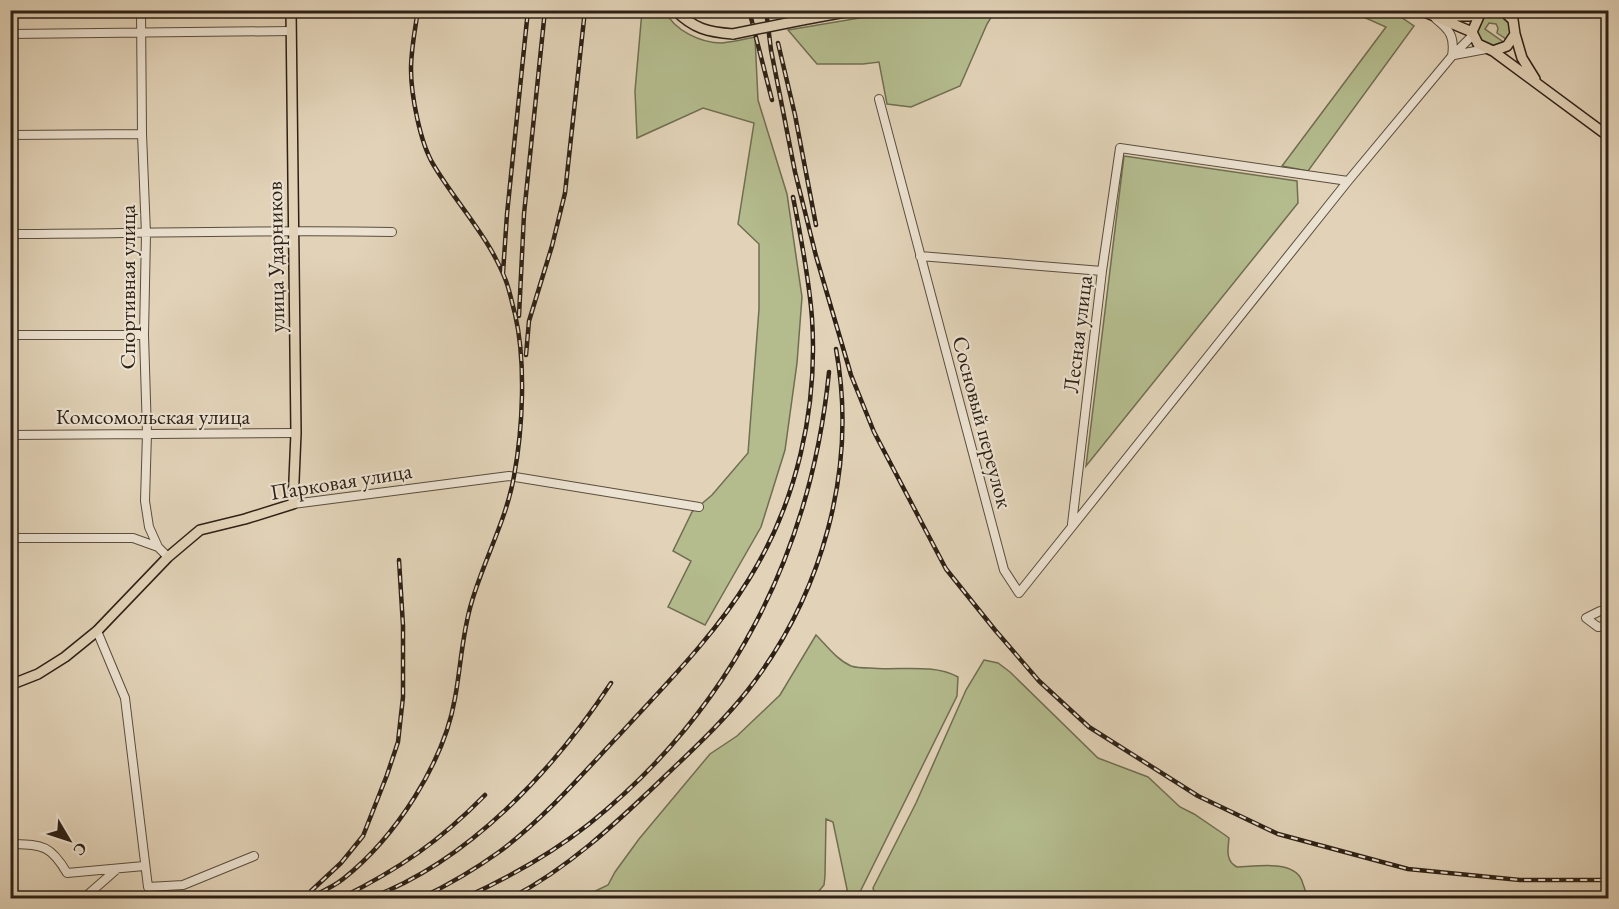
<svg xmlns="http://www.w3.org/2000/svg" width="1619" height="909" font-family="'EB Garamond',serif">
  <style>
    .green { fill: #b4bc8e; stroke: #706e52; stroke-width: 1.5 }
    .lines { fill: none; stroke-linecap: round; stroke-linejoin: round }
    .minor-casing { stroke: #5a4e3e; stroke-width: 10 }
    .major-casing { stroke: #2d2116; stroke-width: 12 }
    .minor { stroke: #ece2d1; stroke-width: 8 }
    .major { stroke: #e2d3b8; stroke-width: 9 }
    .rail-casing { stroke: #2d2116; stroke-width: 4.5 }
    .rail { stroke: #ece2d1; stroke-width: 2; stroke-dasharray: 7; stroke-linecap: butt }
    .major-bridge-casing { stroke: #2d2116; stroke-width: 12; stroke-linecap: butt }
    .major-bridge { stroke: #e2d3b8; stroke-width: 9 }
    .labels { text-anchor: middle; stroke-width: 4.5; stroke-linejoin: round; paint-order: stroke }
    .street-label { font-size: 22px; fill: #2d2116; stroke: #ece2d1 }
  </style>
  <rect width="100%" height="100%" fill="#e2d3b8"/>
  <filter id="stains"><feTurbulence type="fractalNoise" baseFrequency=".00333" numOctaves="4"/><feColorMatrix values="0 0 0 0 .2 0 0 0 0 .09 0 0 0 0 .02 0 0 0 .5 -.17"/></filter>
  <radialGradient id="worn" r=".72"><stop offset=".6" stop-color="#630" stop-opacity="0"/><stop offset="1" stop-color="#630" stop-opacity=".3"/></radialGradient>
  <!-- green -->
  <path class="green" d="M907 10 995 11 987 24 960 86 911 107 887 104 879 62 863 64H817L788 30Z
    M642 11H665C674 30 700 43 722 43 733 42 745 39 755 37L758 100 787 194 802 297 797 363 785 450 761 527 705 625 668 607 691 561 673 551 692 512 712 495 748 453 759 309V244L738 224 754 123 703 108 637 138 635 91Z
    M1344 11H1392L1414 26 1308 171 1282 166 1386 27 1359 15Z
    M1491 12C1504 13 1507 19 1512 30L1506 39 1497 33 1498 28 1496 24 1489 23 1485 29 1502 41 1503 45 1497 47 1481 43 1476 32 1485 14Z
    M1124 156 1297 181 1298 203 1086 466Z
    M816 635C827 646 837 660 851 666 857 668 864 668 870 668 898 671 932 663 958 677L957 696 857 898 848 894 833 822 826 819 825 876 824 885 813 898H581L608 885 615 872 639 839 710 754 737 736 780 695Z
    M984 660 998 663 1010 672 1098 758 1148 777 1180 807 1194 814 1225 835 1229 838C1228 849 1225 861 1237 867 1256 867 1297 858 1303 884 1305 890 1307 892 1305 898H876L873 888 916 803 966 690Z"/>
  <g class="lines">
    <!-- minor casing -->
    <g class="minor-casing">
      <path id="minor" d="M141 10 142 134 146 234 144 335 147 433 145 501 149 527 158 547 168 557
        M1436 19C1450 30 1455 37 1452 56
        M10 34 291 31
        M1454 55 1486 49
        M879 99 1004 570 1019 593 1348 181 1452 56 1473 35
        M10 135 142 134
        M10 234C138 234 265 229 392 232
        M920 256 1102 271
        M10 335H144
        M10 435 296 433
        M293 504 509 476 699 507
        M1072 524 1102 271 1120 148 1348 181
        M10 538H133L158 547
        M1608 611H1600L1586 618 1598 627 1607 626 1608 624
        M97 631 125 698 148 887 183 885 254 856
        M10 844C42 845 50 844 67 873L144 866
        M84 898 117 869"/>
    </g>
    <!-- major casing -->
    <g class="major-casing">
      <path id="major" d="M675 10C694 29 708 32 733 34
        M1420 10 1472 32
        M1486 10 1480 14 1472 32 1478 44 1493 51 1507 46 1515 34 1513 20 1502 10
        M1440 16H1469L1480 14
        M802 20 856 10
        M1515 34 1522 58 1535 79
        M1493 51 1608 136
        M10 685 38 674 65 657 97 631 168 557 200 530 245 519 293 504 296 433 291 10"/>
    </g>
    <!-- minor -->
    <use href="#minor" class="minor"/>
    <!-- major -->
    <use href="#major" class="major"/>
    <!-- rail casing -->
    <g class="rail-casing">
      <path id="rail" d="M749 10 772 100
        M766 10 771 50 795 172 816 256 851 375 874 432 946 569 995 630 1039 681 1089 727 1198 796 1278 834 1408 869 1520 880H1608
        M778 43 795 115 816 225
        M503 273 507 214 528 10
        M519 316 524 214 545 10
        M526 355 529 321 552 246 565 193 585 10
        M311 891 341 863 363 836 387 775 398 742 403 697V626L399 560
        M309 898C321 892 333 887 343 879 395 838 444 763 455 698 461 666 462 633 472 601 484 560 507 518 514 476 523 428 526 361 515 314 512 303 510 292 506 281 490 238 456 203 433 164 420 142 411 95 411 69 411 50 415 30 418 10
        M341 898C399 869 439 842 485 795
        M370 898C469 861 553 771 611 683
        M421 898C448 885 474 870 499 852 545 818 583 773 622 732 667 683 714 636 749 579 797 502 818 408 812 318 809 278 801 237 793 197
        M464 898C508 878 551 854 589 824 731 710 811 553 829 372
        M511 898C568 868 613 826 660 781 690 752 722 723 748 690 822 595 858 469 836 349"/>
    </g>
    <!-- rail -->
    <use href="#rail" class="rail"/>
    <!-- major-bridge casing -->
    <g class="major-bridge-casing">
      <path id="major-bridge" d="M733 34 802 20"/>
    </g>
    <!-- major-bridge -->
    <use href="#major-bridge" class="major-bridge"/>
  </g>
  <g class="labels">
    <!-- street labels -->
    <g class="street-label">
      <text transform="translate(275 257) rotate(-91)" y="8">улица Ударников</text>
      <text transform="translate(127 287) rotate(-90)" y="8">Спортивная улица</text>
      <text transform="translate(1077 334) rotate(-83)" y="8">Лесная улица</text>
      <text x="153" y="424">Комсомольская улица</text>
      <text transform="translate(983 422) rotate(75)" y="8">Сосновый переулок</text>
      <text transform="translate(341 481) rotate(-9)" y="8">Парковая улица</text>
    </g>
  </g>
  <!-- margin -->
  <rect width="1619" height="909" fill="none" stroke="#e2d3b8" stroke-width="36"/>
  <rect x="12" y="12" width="1595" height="885" fill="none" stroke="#2d2116" stroke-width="3"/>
  <rect x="18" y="18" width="1583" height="873" fill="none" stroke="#2d2116" stroke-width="1.5"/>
  <!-- north arrow -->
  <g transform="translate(69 840) rotate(129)" stroke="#ece2d1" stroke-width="4.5" paint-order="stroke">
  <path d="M0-4.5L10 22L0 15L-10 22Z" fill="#2d2116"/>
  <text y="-9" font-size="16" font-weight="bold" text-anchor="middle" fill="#2d2116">С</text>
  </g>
  <rect width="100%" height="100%" filter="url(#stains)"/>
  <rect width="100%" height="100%" fill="url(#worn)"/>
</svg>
